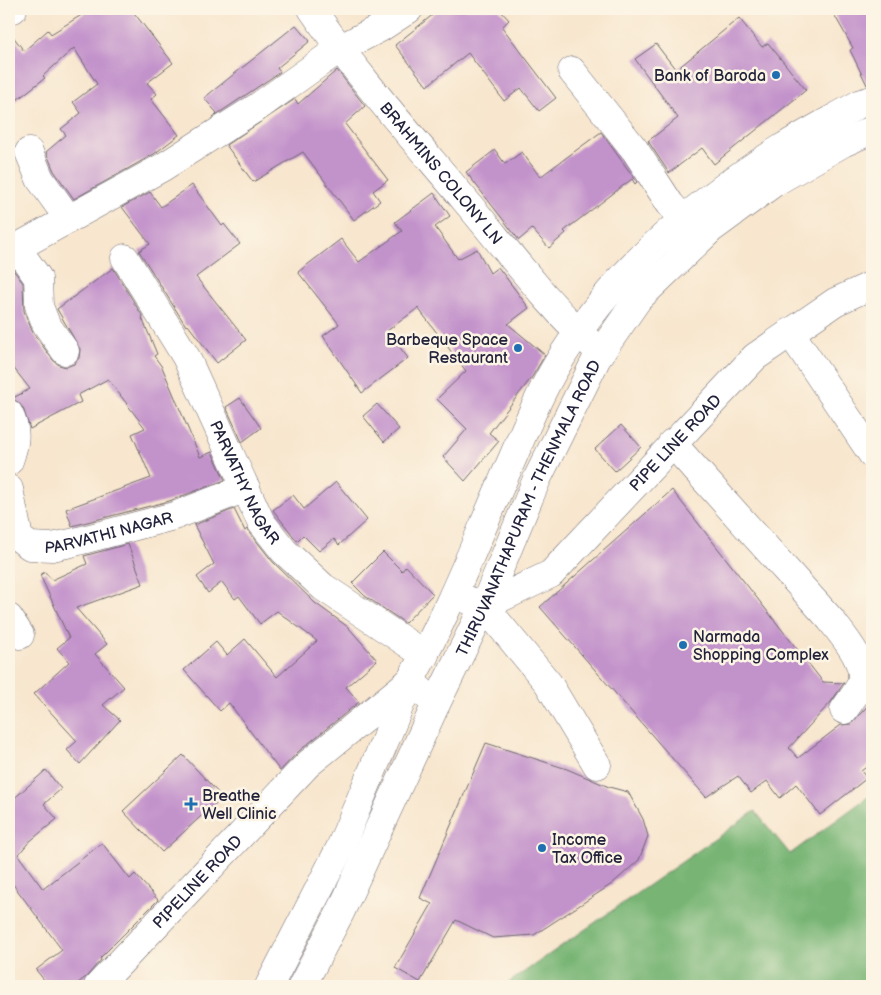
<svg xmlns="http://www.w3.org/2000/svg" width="881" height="995" font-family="'Balsamiq Sans',sans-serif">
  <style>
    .forest { fill: #78b574; stroke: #4d6c58 }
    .building { fill: #c292cb }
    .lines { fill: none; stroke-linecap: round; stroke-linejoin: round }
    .minor-casing { stroke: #6d676e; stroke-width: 29 }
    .major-casing { stroke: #6d676e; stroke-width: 29 }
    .minor { stroke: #fff; stroke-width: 28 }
    .major { stroke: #fff; stroke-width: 28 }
    .poi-dot { fill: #1f6fb2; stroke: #fcf5e5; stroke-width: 2 }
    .labels { text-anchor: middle; stroke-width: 5; stroke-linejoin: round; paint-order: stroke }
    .poi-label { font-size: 16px; fill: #22223b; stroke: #fcf5e5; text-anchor: start }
    .street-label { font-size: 16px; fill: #22223b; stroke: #fcf5e5 }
  </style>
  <rect width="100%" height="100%" fill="#fcf5e5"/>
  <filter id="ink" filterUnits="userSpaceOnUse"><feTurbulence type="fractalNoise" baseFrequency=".02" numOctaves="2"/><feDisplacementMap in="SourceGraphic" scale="10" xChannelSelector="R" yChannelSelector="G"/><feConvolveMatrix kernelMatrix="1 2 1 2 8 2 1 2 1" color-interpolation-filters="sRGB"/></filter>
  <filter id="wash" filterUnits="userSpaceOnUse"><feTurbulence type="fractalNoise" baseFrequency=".0096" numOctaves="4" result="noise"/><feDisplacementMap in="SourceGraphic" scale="20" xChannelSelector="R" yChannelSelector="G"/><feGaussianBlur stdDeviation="1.12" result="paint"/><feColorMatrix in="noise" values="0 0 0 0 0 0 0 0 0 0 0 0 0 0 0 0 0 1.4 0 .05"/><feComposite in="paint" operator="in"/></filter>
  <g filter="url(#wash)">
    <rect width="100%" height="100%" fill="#f8e6ce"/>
    <!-- forest -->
    <path class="forest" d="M872 794V986H504L755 811 790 854Z"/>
    <g id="blocks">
      <!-- building -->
      <path class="building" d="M91 9H131L173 63 147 83 157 94 151 99 179 135 154 154 74 199 54 171 46 152 66 135 61 129 81 113 73 102 97 84 74 48 43 76 45 78 9 106V31L24 51 48 30 51 34Z
        M440 9H499L509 20 502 27 556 98 539 111 521 88 504 101 468 53 427 86 395 45Z
        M831 9H872V85H867L850 50 853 48Z
        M739 18 762 47 768 43 806 90 714 164 702 148 669 173 648 141 678 118 635 59 656 44 676 70Z
        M296 25 310 41 277 68 280 72 213 117 217 113 204 98Z
        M337 70 365 106 345 124 388 180 373 191 380 201 354 220 303 152 253 182 226 145 295 99 298 104Z
        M601 132 637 182 635 184 632 179 564 231 566 233 549 248 532 229 519 240 466 172 495 150 505 164 522 152 540 177Z
        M192 185 222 226 224 224 240 244 196 277 246 340 217 363 188 325 186 326 139 251 150 244 122 207 150 192 161 207Z
        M434 193 450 216 435 227 458 259 477 249 490 273 498 267 529 308 508 324 545 355 532 377 489 433 499 441 465 481 443 457 467 429 437 399 466 371 418 308 387 331 408 358 362 393 323 336 339 324 298 272 341 239 359 262 402 231 395 222Z
        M11 267 23 283 24 311 33 333 53 360 59 365 66 367 74 364 79 358 80 349 57 309 113 268 143 317 142 318 157 354 154 356 162 367 200 457 212 452 225 480 169 501 72 526 66 509 151 478 132 434 145 428 108 379 78 395 81 402 30 429 23 408 18 402 11 399 30 389 9 362V268Z
        M240 398 261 428 242 442 226 407Z
        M377 404 399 429 384 442 363 416Z
        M621 425 641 447 615 471 595 449Z
        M336 482 367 520 339 545 334 539 319 551 303 535 297 541 273 510 293 495 304 509Z
        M672 490 823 682 844 683 831 702 789 748 798 758 841 725 851 724 872 701V763L861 771 867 778 820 815 796 784 780 798 767 781 751 793 738 776 706 797 540 607Z
        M234 509 245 531 247 529 273 562 315 603 348 627 377 660 346 687 359 702 298 752 280 771 229 703 220 711 184 670 216 642 227 655 245 639 277 677 317 641 277 611 260 624 239 596 235 599 222 582 208 593 197 577 214 564 194 525Z
        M128 544 143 584 76 608 107 644 95 654 124 687 103 705 120 720 80 764 67 750 77 741 34 694 69 662 57 648 69 638 40 575 45 572 52 580 87 564 84 556Z
        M383 552 402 571 406 566 433 594 405 623 365 596 352 583Z
        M486 743 567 769 609 787 628 792 643 819 648 836 639 860 612 884 534 935 493 938 456 920 420 982 395 968 432 904 420 898Z
        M183 755 222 797 162 852 123 811Z
        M46 770 61 789 44 804 57 819 29 842 18 855 43 889 102 843 130 879 135 874 158 900 100 958 101 960 86 977 74 986H49L36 970 62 950 9 879V803Z"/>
    </g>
  </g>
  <g filter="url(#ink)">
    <use href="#blocks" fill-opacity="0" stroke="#6d676e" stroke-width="1"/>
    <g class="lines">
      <!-- minor casing -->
      <g class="minor-casing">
        <g id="minor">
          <path id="s1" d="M312 9C357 76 412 137 464 199 508 251 550 308 601 353"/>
          <path d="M9 10 13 9"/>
          <path d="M572 71 635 150 670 204 684 220"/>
          <path d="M29 152 40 179 68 218"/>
          <path d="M16 247 38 278 39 306 46 324 65 351"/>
          <path d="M9 252 163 167 259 106 339 49 380 28 409 9"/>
          <path id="s2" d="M125 258 186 357 261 522 284 551 323 587 425 655"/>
          <path d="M790 332 872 454"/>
          <path d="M9 414C18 431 15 444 9 461"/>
          <path d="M672 443 831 620C843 636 867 662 861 683 858 692 849 702 844 710"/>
          <path id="s3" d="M9 489 19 538 30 546 52 547 71 543 174 516 246 488"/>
          <path d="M468 600 484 606 548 683 597 765"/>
          <path id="s4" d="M484 606 551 574 755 357 835 302 872 285"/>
          <path d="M9 618 20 635"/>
          <path id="s5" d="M98 986 308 764 410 681 436 704"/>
        </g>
      </g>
      <!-- major casing -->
      <g class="major-casing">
        <g id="major">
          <path d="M269 986 340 848 410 681C449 612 478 536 510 464 524 432 537 398 555 368 608 277 693 203 782 148 808 132 835 118 861 103L872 100"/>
          <path id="s6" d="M302 986 341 911 436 704 484 606 537 479 597 358 638 299 711 229 775 182 843 143 872 130"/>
        </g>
      </g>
      <!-- minor -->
      <use href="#minor" class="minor"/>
      <!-- major -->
      <use href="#major" class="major"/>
    </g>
  </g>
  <!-- markers -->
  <g class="poi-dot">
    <circle cx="776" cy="75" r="5"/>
    <circle cx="518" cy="348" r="5"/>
    <circle cx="683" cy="645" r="5"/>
    <path d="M188.5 796.5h5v5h5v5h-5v5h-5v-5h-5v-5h5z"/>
    <circle cx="542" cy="848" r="5"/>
  </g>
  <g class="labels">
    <!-- poi labels -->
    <g class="poi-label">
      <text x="766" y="81" text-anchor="end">Bank of Baroda</text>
      <text x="508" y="345" text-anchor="end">Barbeque Space<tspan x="508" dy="18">Restaurant</tspan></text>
      <text x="693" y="642">Narmada<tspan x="693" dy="18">Shopping Complex</tspan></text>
      <text x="202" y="801">Breathe<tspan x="202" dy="18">Well Clinic</tspan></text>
      <text x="552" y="845">Income<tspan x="552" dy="18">Tax Office</tspan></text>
    </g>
    <!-- street labels -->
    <g class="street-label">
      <text dy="6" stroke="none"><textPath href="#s1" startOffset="209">BRAHMINS COLONY LN</textPath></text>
      <text dy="6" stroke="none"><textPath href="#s4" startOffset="255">PIPE LINE ROAD</textPath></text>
      <text dy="6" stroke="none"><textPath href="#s2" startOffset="255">PARVATHY NAGAR</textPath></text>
      <text dy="6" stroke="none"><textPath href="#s6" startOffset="529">THIRUVANATHAPURAM - THENMALA ROAD</textPath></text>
      <text dy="6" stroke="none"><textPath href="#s3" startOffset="144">PARVATHI NAGAR</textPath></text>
      <text dy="6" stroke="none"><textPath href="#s5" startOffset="144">PIPELINE ROAD</textPath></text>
    </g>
  </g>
  <!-- margin -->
  <rect width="881" height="995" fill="none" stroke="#fcf5e5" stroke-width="30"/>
</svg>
